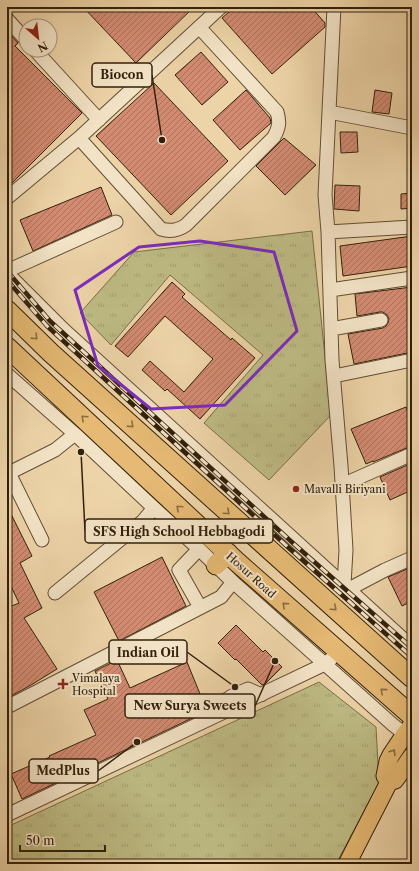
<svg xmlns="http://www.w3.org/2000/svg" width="419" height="871" font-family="'Libre Caslon Text',serif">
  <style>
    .grass { fill: url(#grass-tufts); stroke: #786e48 }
    .building { fill: url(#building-hatch); stroke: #32200c }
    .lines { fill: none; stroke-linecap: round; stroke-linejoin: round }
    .minor-casing { stroke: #614d33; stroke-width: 15 }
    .major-casing { stroke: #32200c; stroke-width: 19 }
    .highway-casing { stroke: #32200c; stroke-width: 21 }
    .minor { stroke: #f3e3c6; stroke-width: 13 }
    .major { stroke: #e6ba74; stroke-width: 17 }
    .highway { stroke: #e6ba74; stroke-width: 19 }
    .rail-casing { stroke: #32200c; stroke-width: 4.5 }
    .rail { stroke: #f3e3c6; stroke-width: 3; stroke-dasharray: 9; stroke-linecap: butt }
    .oneway { stroke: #8c6d40 }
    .marked { fill: none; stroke: #7b2cbf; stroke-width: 3; stroke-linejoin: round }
    .poi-dot { fill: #8f2418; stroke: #f3e3c6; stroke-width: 1.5 }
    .labels { text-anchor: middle; stroke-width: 4; stroke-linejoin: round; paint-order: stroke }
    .poi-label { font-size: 11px; fill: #32200c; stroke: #f3e3c6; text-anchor: start }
    .street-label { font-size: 11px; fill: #32200c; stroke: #f3e3c6 }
    .leader { fill: none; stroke: #32200c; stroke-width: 1.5 }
    .callout-dot { fill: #32200c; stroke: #f3e3c6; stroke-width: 1.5 }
    .callout { fill: #f3e3c6; stroke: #32200c; stroke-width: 1.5 }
    .callout-label { font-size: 12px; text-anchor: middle; font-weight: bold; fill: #32200c }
  </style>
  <defs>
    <pattern id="grass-tufts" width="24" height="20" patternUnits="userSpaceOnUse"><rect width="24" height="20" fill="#bebb84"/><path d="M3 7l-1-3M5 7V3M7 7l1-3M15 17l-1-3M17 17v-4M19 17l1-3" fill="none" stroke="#a4a071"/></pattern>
    <pattern id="building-hatch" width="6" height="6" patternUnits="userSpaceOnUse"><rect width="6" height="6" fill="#d38b72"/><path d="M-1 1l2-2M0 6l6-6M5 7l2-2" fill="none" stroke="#ac715c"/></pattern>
  </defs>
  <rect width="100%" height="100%" fill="#edd4a8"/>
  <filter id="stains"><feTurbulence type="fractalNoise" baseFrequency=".005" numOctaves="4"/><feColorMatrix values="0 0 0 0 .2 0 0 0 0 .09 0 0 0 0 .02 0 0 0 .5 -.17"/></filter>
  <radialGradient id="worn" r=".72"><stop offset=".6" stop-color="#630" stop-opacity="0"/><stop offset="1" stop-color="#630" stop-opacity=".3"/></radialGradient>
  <!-- grass -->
  <path class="grass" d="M312 231 331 415 269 480 204 423 263 355 170 275 111 345 80 313 134 252Z
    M319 682 376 727 379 783 336 864H7V827Z"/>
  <!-- building -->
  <path class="building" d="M83 7H194L136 63Z
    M235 7H311L325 23V27L272 74 222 18Z
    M7 31 18 43 15 46 82 113 7 188Z
    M201 52 228 82 202 105 175 75Z
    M154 83 228 161 171 215 96 136Z
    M246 90 270 118 271 123 240 150 213 120Z
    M375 90 392 93 389 114 372 112Z
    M340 132H357L358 152 341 153Z
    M284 138 316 165 285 195 256 166Z
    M335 185 360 186 359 211 334 209Z
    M101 187 112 215 33 251 20 220Z
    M412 193V208L401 209V194Z
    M412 236V266L343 276 340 246Z
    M172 282 185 294 182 297 231 340 232 338 255 358 200 419 167 389 165 391 142 370 150 361 184 392 213 359 165 316 128 357 115 346Z
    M412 287V352L354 364 348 334 383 328 386 326 388 323 389 319 387 315 383 312H380L357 316 355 294Z
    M406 407 412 422V446L409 447 373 462V461L366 464 351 429Z
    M412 463V490L390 500 380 477Z
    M7 506 32 556 20 563 42 608 24 618 57 669 31 685 11 696 7 689V608L19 603 7 578Z
    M162 557 186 606 119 641 94 592Z
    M412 567V601L402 606 388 577Z
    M236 625 263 652 265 650 282 667 265 684 262 685 236 659 235 660 218 643Z
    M117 660 130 688 187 662 207 711 22 799 11 774 50 757 49 756 96 735 84 710 108 699 95 671Z"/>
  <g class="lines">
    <!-- minor casing -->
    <g class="minor-casing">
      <path id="minor" d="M334 7 325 195 328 232 332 360 341 466 346 550 344 585
        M7 19 26 40
        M35 50 99 120
        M329 112 412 128
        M79 138 161 229C171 232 179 230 186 225L274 137C279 128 280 122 277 112L199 27
        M7 198 79 138 221 7
        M328 232 412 227
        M7 271 116 222
        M7 273 63 329 412 647
        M330 290 412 278
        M331 329 381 320
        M7 374 75 434 154 508 199 549 233 582 392 724 412 740
        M334 376 412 360
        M9 473 42 540
        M7 474 55 450 75 434
        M342 485 412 454
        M199 549 179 570 200 607
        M349 589 385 570 412 558
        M55 593 143 521 154 508
        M7 707 221 597 233 582
        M215 716V707L232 696 248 689 261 695
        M7 815 325 664 331 659"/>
    </g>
    <!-- major casing -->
    <g class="major-casing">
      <path id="major" d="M389 782 385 776 388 761 391 755 405 734 412 725
        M347 864 389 782 395 780 412 756"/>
    </g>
    <!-- highway casing -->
    <g class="highway-casing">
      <path id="highway" d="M7 310 51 353 412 678
        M7 347 237 562 412 716
        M216 565 228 553"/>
    </g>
    <!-- minor -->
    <use href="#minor" class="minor"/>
    <!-- major -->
    <use href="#major" class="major"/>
    <!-- highway -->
    <use href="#highway" class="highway"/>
    <!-- rail casing -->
    <g class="rail-casing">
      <path id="rail" d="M7 271 50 321 294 544 412 648
        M7 280 47 326 290 549 412 657"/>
    </g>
    <!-- rail -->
    <use href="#rail" class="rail"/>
  </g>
  <!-- one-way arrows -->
  <defs><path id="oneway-chevron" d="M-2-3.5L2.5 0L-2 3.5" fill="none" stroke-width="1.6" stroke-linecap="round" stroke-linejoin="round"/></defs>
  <g class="oneway">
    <use href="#oneway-chevron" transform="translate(35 337) rotate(44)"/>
    <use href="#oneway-chevron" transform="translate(84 418) rotate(-137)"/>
    <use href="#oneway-chevron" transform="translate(131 425) rotate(42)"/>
    <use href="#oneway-chevron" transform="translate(179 508) rotate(-137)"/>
    <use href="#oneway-chevron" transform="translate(227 512) rotate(42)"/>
    <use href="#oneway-chevron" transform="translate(285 605) rotate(-138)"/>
    <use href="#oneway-chevron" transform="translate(334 608) rotate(42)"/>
    <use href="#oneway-chevron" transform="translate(383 691) rotate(-139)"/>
    <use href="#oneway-chevron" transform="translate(393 752) rotate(-58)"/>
  </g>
  <!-- marked area -->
  <path class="marked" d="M200 241 274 252 297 331 225 405 151 409 98 366 75 290 139 247Z"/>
  <!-- markers -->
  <g class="poi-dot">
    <circle cx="296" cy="489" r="4"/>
    <path d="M61 678h4v4h4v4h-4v4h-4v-4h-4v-4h4z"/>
  </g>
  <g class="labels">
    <!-- poi labels -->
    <g class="poi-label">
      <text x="304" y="493">Mavalli Biriyani</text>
      <text x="72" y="682">Vimalaya<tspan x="72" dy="13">Hospital</tspan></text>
    </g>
    <!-- street labels -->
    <g class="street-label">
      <text transform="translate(251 575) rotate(42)" y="4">Hosur Road</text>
    </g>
  </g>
  <!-- callouts -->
  <path class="leader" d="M162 140L152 75M81 452L85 531M235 687L187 652M275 661L255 706M137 742L98 771"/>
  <g class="callout-dot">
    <circle cx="162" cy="140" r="4"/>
    <circle cx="81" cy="452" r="4"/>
    <circle cx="235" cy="687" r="4"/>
    <circle cx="275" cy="661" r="4"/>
    <circle cx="137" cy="742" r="4"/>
  </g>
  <g class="callout">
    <rect x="92" y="63" width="60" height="24" rx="4"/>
    <rect x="85" y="519" width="188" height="24" rx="4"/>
    <rect x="109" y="640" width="78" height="24" rx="4"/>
    <rect x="125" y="694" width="130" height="24" rx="4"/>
    <rect x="29" y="759" width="69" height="24" rx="4"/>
  </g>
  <g class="callout-label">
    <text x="122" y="79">Biocon</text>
    <text x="179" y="536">SFS High School Hebbagodi</text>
    <text x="148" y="657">Indian Oil</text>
    <text x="190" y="710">New Surya Sweets</text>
    <text x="63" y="775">MedPlus</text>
  </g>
  <!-- margin -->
  <rect width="419" height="871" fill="none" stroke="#edd4a8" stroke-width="24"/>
  <rect x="8" y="8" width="403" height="855" fill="none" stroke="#32200c" stroke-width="2"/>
  <rect x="12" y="12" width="395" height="847" fill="none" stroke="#32200c"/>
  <!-- north arrow -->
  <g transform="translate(38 38) rotate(152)"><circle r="19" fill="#f3e3c6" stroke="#a6957c"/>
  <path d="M0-3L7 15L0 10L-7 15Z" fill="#8f2418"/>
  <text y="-6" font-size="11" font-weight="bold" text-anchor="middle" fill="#32200c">N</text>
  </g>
  <!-- scale -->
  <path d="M20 845v6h85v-6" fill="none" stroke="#32200c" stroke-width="2"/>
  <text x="26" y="845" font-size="12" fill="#32200c" stroke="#f3e3c6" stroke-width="3" paint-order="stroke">50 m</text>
  <rect width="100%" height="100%" filter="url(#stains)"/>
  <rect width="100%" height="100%" fill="url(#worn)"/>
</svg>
